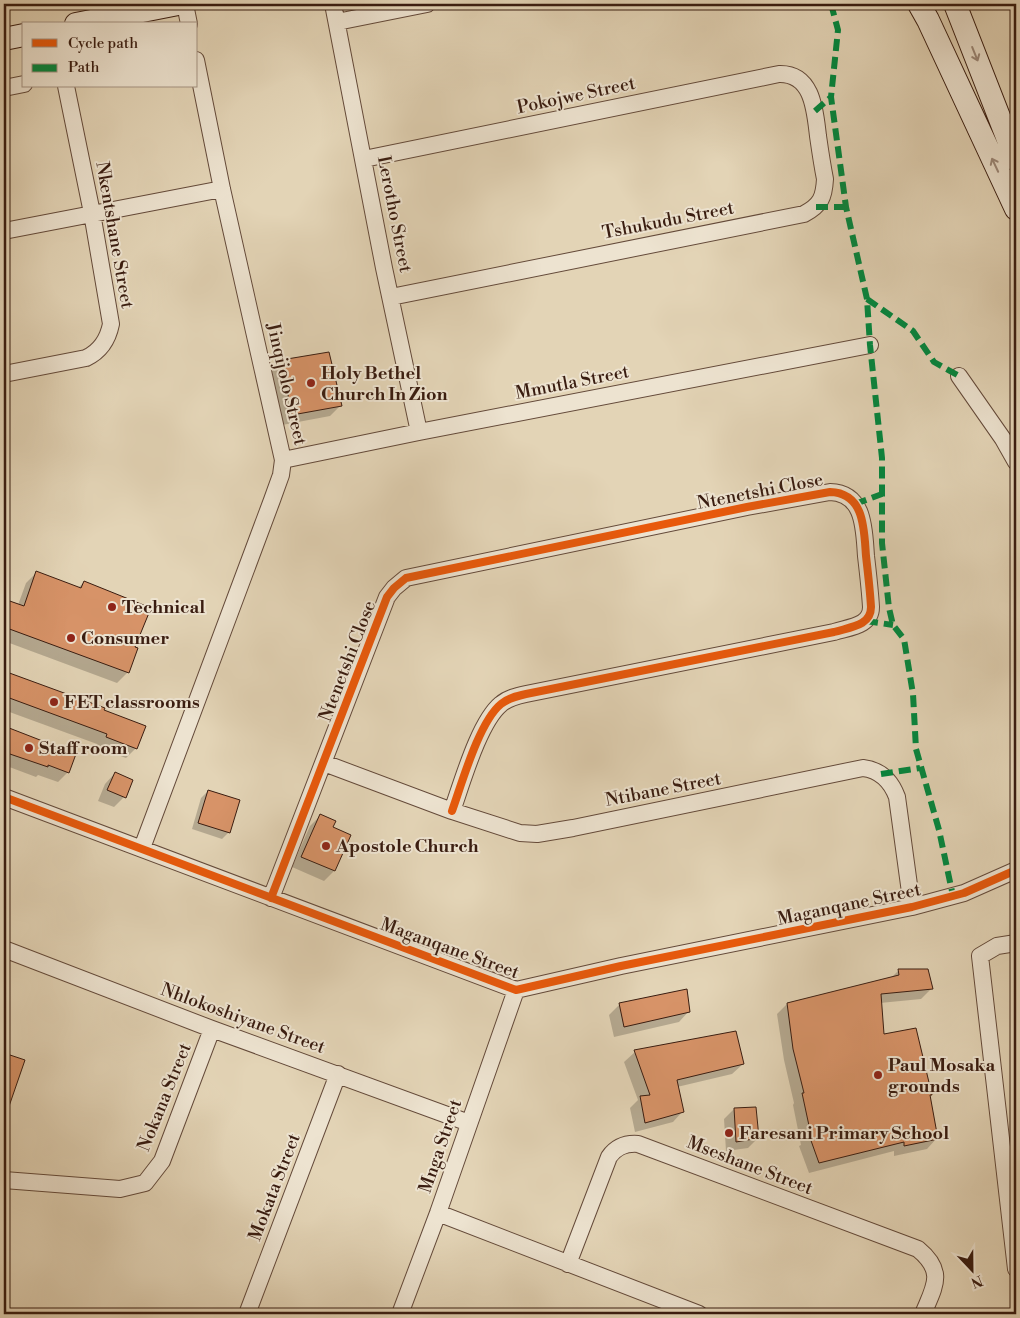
<svg xmlns="http://www.w3.org/2000/svg" width="1020" height="1318" font-family="'Libre Bodoni',serif">
  <style>
    .shadow { fill: #0003 }
    .building { fill: #d79368; stroke: #391c10 }
    .lines { fill: none; stroke-linecap: round; stroke-linejoin: round }
    .street-casing { stroke: #644a3a; stroke-width: 18 }
    .secondary-casing { stroke: #391c10; stroke-width: 24 }
    .street { stroke: #ede3d0; stroke-width: 16 }
    .secondary { stroke: #ede3d0; stroke-width: 22 }
    .quiet { stroke: #00873e; stroke-width: 6; stroke-dasharray: 12 6; stroke-linecap: butt }
    .cycleway-casing { stroke: #ede3d0; stroke-width: 11 }
    .cycleway { stroke: #e8590c; stroke-width: 8 }
    .oneway { stroke: #9c897a }
    .poi-dot { fill: #8f2418; stroke: #ede3d0; stroke-width: 2 }
    .labels { text-anchor: middle; stroke-width: 4; stroke-linejoin: round; paint-order: stroke }
    .street-label { font-size: 18px; fill: #391c10; stroke: #ede3d0 }
    .poi-label { font-size: 18px; font-weight: bold; fill: #391c10; stroke: #ede3d0; text-anchor: start }
  </style>
  <rect width="100%" height="100%" fill="#e3d4b6"/>
  <filter id="stains"><feTurbulence type="fractalNoise" baseFrequency=".004" numOctaves="4"/><feColorMatrix values="0 0 0 0 .2 0 0 0 0 .09 0 0 0 0 .02 0 0 0 .5 -.17"/></filter>
  <radialGradient id="worn" r=".72"><stop offset=".6" stop-color="#630" stop-opacity="0"/><stop offset="1" stop-color="#630" stop-opacity=".3"/></radialGradient>
  <!-- shadow -->
  <path class="shadow" d="M282 361 340 406 330 416 282 425 271 372Z
    M36 573 78 588 84 582 133 648 128 672 117 683 4 641V600L18 605 26 583Z
    M4 672 103 709V711L136 748 126 758 96 747 97 744 4 710Z
    M4 728 74 755 68 772 58 782 38 775 36 777 4 765Z
    M115 773 124 797 114 807 98 801 105 784Z
    M208 791 229 832 222 839 192 829 201 798Z
    M321 815 331 828 350 836 334 871 324 881 292 867 310 826Z
    M899 970 931 989 921 999 880 1003 883 1036 931 1094 929 1096 937 1138 927 1149 894 1156V1151L809 1173 799 1146 801 1145 793 1105 794 1103 784 1060 777 1014 787 1004 891 978Z
    M620 1004 689 1011 679 1022 614 1037 609 1015Z
    M635 1052 743 1064 732 1074 677 1087 683 1111 673 1122 635 1132 630 1108 638 1100 624 1062Z
    M4 1055 23 1061 8 1105 4 1110Z
    M734 1109 758 1138 748 1148 726 1151 724 1119Z"/>
  <!-- building -->
  <path class="building" d="M329 352 342 406 292 415 281 360Z
    M36 571 81 588 84 581 151 608 135 647 138 648 129 673 4 627V599L24 606Z
    M4 671 105 708 104 710 146 726 137 749 106 737 107 734 4 696Z
    M4 726 76 754 69 773 48 765V767L4 752Z
    M115 772 133 780 126 798 107 790Z
    M208 790 240 800 230 833 198 823Z
    M320 814 336 821 333 827 351 835 335 871 301 857Z
    M898 969H928L933 989 881 994 884 1034 916 1028 932 1095H930L938 1139 904 1146V1142L819 1163 809 1135H811L802 1093H804L793 1049 787 1003 899 975Z
    M687 989 690 1012 624 1027 619 1003Z
    M736 1031 744 1064 677 1080 684 1112 645 1123 640 1096 650 1095 634 1050Z
    M4 1053 25 1060 6 1115H4Z
    M756 1107 759 1138 736 1142 734 1108Z"/>
  <g class="lines">
    <!-- street casing -->
    <g class="street-casing">
      <path id="street" d="M185 4 189 24
        M333 4 384 268 419 432
        M337 22 427 4
        M4 88 24 84
        M364 159 779 74C813 73 815 111 818 136 820 150 822 164 825 179 824 197 821 205 804 214L391 297
        M4 231 222 189
        M4 374 86 358C101 351 108 339 111 324L92 213 66 86
        M959 376 1003 439 1016 462
        M283 460 419 432 870 345
        M324 763 452 811 520 833 537 834 573 828 863 768C880 770 891 781 897 797L912 907
        M4 797 516 990 621 966 912 907 964 893 1016 870
        M142 848 272 500 281 475 283 460 222 189 196 60
        M271 898 387 597 394 588 406 578 747 507 830 492C865 493 864 530 866 556 868 573 870 590 871 607 871 626 850 627 834 632L526 694C517 696 508 698 501 704 479 722 462 783 452 811
        M1016 943 997 946 980 956 1016 1269
        M4 949 212 1029 469 1123
        M4 1180 120 1189 145 1183 162 1161 212 1029
        M438 1213 699 1314
        M568 1264 609 1157C616 1147 625 1143 638 1144L918 1249C946 1272 934 1287 923 1314
        M247 1314 338 1074
        M400 1314 438 1213 516 990"/>
    </g>
    <!-- secondary casing -->
    <g class="secondary-casing">
      <path id="secondary" d="M919 4 928 20 1016 209
        M955 4 1016 160
        M76 24 178 4
        M4 39 24 35"/>
    </g>
    <!-- street -->
    <use href="#street" class="street"/>
    <!-- secondary -->
    <use href="#secondary" class="secondary"/>
    <!-- quiet -->
    <path class="quiet" d="M831 4 838 30 831 97 846 207 867 299 870 345 882 458V543L889 608 893 625 904 639 913 694 916 749 939 830 953 896
      M815 111 831 97
      M816 207H846
      M867 299 913 331 934 362 959 376
      M855 504 882 494
      M866 621 893 625
      M881 774 920 768"/>
    <!-- cycleway casing -->
    <g class="cycleway-casing">
      <path id="cycleway" d="M4 797 516 990 621 966 912 907 964 893 1016 870
        M271 898 387 597 394 588 406 578 747 507 830 492C865 493 864 530 866 556 868 573 870 590 871 607 871 626 850 627 834 632L526 694C517 696 508 698 501 704 479 722 462 783 452 811"/>
    </g>
    <!-- cycleway -->
    <use href="#cycleway" class="cycleway"/>
  </g>
  <!-- one-way arrows -->
  <defs><path id="oneway-shaft" d="M-6 0H5M1.5-3L5.5 0L1.5 3" fill="none" stroke-width="1.6" stroke-linecap="round" stroke-linejoin="round" transform="scale(1.25)"/></defs>
  <g class="oneway">
    <use href="#oneway-shaft" transform="translate(975 54) rotate(68)"/>
    <use href="#oneway-shaft" transform="translate(995 165) rotate(-115)"/>
  </g>
  <!-- markers -->
  <g class="poi-dot">
    <circle cx="311" cy="383" r="5"/>
    <circle cx="112" cy="607" r="5"/>
    <circle cx="71" cy="638" r="5"/>
    <circle cx="54" cy="702" r="5"/>
    <circle cx="29" cy="748" r="5"/>
    <circle cx="326" cy="846" r="5"/>
    <circle cx="878" cy="1075" r="5"/>
    <circle cx="729" cy="1133" r="5"/>
  </g>
  <g class="labels">
    <!-- street labels -->
    <g class="street-label">
      <text transform="translate(576 95) rotate(-12)" y="6">Pokojwe Street</text>
      <text transform="translate(395 214) rotate(79)" y="6">Lerotho Street</text>
      <text transform="translate(668 220) rotate(-11)" y="6">Tshukudu Street</text>
      <text transform="translate(115 235) rotate(80)" y="6">Nkentshane Street</text>
      <text transform="translate(572 382) rotate(-11)" y="6">Mmutla Street</text>
      <text transform="translate(287 384) rotate(77)" y="6">Jinqijolo Street</text>
      <text transform="translate(760 491) rotate(-11)" y="6">Ntenetshi Close</text>
      <text transform="translate(347 661) rotate(-69)" y="6">Ntenetshi Close</text>
      <text transform="translate(663 789) rotate(-11)" y="6">Ntibane Street</text>
      <text transform="translate(849 904) rotate(-12)" y="6">Maganqane Street</text>
      <text transform="translate(450 948) rotate(20)" y="6">Maganqane Street</text>
      <text transform="translate(243 1018) rotate(20)" y="6">Nhlokoshiyane Street</text>
      <text transform="translate(164 1097) rotate(-68)" y="6">Nokana Street</text>
      <text transform="translate(440 1146) rotate(-71)" y="6">Mnga Street</text>
      <text transform="translate(750 1165) rotate(21)" y="6">Mseshane Street</text>
      <text transform="translate(274 1187) rotate(-69)" y="6">Mokata Street</text>
    </g>
    <!-- poi labels -->
    <g class="poi-label">
      <text x="321" y="379">Holy Bethel<tspan x="321" dy="21">Church In Zion</tspan></text>
      <text x="122" y="613">Technical</text>
      <text x="81" y="644">Consumer</text>
      <text x="64" y="708">FET classrooms</text>
      <text x="39" y="754">Staff room</text>
      <text x="336" y="852">Apostole Church</text>
      <text x="888" y="1071">Paul Mosaka<tspan x="888" dy="21">grounds</tspan></text>
      <text x="739" y="1139">Faresani Primary School</text>
    </g>
  </g>
  <!-- margin -->
  <rect width="1020" height="1318" fill="none" stroke="#e3d4b6" stroke-width="20"/>
  <rect x="5" y="5" width="1010" height="1308" fill="none" stroke="#391c10" stroke-width="2.5"/>
  <rect x="10" y="10" width="1000" height="1298" fill="none" stroke="#391c10"/>
  <!-- legend -->
  <rect x="22" y="22" width="175" height="65" fill="#ede3d0" stroke="#a59383"/>
  <rect x="32" y="39" width="25" height="8" fill="#e8590c" stroke="#a59383"/>
  <text x="68" y="48" font-size="15" fill="#391c10">Cycle path</text>
  <rect x="32" y="64" width="25" height="8" fill="#00873e" stroke="#a59383"/>
  <text x="68" y="72" font-size="15" fill="#391c10">Path</text>
  <!-- north arrow -->
  <g transform="translate(972 1270) rotate(158)" stroke="#ede3d0" stroke-width="4" paint-order="stroke">
  <path d="M0-4L9 19L0 12L-9 19Z" fill="#391c10"/>
  <text y="-8" font-size="14" font-weight="bold" text-anchor="middle" fill="#391c10">N</text>
  </g>
  <rect width="100%" height="100%" filter="url(#stains)"/>
  <rect width="100%" height="100%" fill="url(#worn)"/>
</svg>
